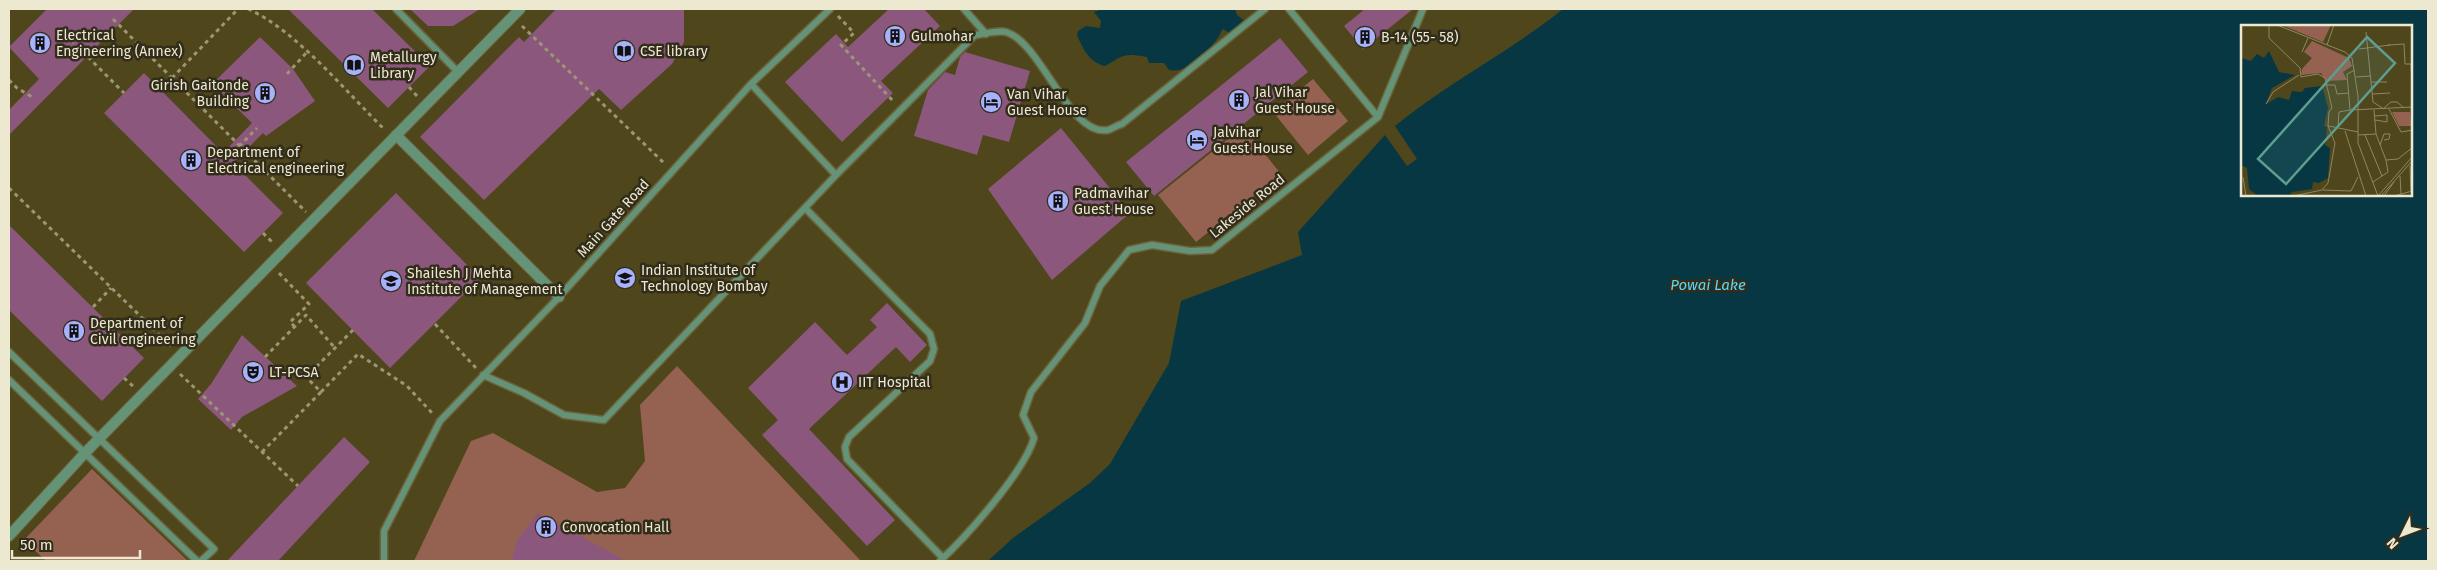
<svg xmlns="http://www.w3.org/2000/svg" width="2437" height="570" font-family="'Fira Sans',sans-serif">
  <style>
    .green { fill: #956252 }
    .water { fill: #073743; fill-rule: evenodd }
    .building { fill: #8c577d }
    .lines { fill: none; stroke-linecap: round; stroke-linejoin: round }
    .service-casing { stroke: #6b633c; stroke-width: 9 }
    .pedestrian-casing { stroke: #6b633c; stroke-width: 12 }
    .path { stroke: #9d9675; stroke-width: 3; stroke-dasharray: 4 4; stroke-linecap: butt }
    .service { stroke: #649377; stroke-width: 6 }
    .pedestrian { stroke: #649377; stroke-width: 10 }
    .labels { text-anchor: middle; stroke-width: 5; stroke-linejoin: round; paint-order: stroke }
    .poi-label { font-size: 14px; fill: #ede9d1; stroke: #312d1a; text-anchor: start }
    .street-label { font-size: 14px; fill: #ede9d1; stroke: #312d1a }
    .water-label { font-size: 15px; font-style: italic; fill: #5bd6f6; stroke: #312d1a }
    .inset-road { fill: none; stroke: #8e8764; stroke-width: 1 }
    .view { fill: #5d9e91; fill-opacity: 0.15; stroke: #5d9e91; stroke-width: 2.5 }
    .inset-edge { fill: none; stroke: #ede9d1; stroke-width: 2.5 }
  </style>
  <rect width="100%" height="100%" fill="#4f461b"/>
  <!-- green -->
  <path class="green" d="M1313 79 1348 121 1308 155 1273 112Z
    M1243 127 1281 174 1196 242 1158 195Z
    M677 366 861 561H414L471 441 493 433 597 492 625 488 645 461 640 405Z
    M92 469 188 561H46L24 540Z"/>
  <!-- water -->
  <path class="water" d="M1103 9H1235L1237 15 1246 22 1231 34 1223 29C1220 32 1220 36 1217 39 1207 53 1187 74 1169 70L1164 63H1149L1147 57C1122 53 1125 55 1105 66 1089 62 1083 49 1077 35L1078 31 1086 26 1100 28 1101 21 1094 12Z
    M1563 9H2428V561H988L1013 538 1090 483 1110 464 1169 363 1181 301 1302 255 1298 232 1385 135 1407 166 1417 159 1395 126C1448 82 1510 52 1563 9ZM2242 26H2411V195H2242Z"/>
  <!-- building -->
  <path class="building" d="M47 9H134L9 135V110L39 79 9 47Z
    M288 9H372L430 66 388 108Z
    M410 9H480L453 26H428Z
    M556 9H684V42L672 64 621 110 599 89 484 200 420 137 519 37 524 42Z
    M889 9H924L940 26 881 81 893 93 842 142 785 82 836 34 848 47Z
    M1365 9H1413L1363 49 1344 26Z
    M260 37 293 69 315 101 266 136 263 133 233 163 283 213 244 252 104 113 144 73 223 153 252 123 212 84Z
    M1280 38 1308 72 1154 196 1126 162Z
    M965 52 1030 71 1009 142 983 135 977 155 914 136 928 90 945 72 955 75 960 57Z
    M1061 128 1130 213 1052 280 988 189Z
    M396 193 480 278 390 368 306 283Z
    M9 225 144 358 102 401 9 310Z
    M887 303 927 345 910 362 896 347 809 429 895 520 867 546 762 435 778 420 748 388 815 322 847 355 877 327 870 320Z
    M242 335 297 386 242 417 231 430 198 399 211 384Z
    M344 437 370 462 278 561H227Z
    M538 513 626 561H512L517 541Z"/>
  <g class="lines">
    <!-- service casing -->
    <g class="service-casing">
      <path id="service" d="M396 9 458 72
        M964 9 986 34
        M1289 9 1378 117
        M751 84 836 175
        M805 208 930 334 934 349 930 361 849 437 845 447 847 459 943 558
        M9 352 214 549 201 561
        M483 375 524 393 564 415 604 420 836 175 975 35C984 34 998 30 1006 32 1042 43 1069 137 1108 130 1112 129 1117 125 1122 124L1265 9
        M9 380 197 561
        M384 561V531L440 421 559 297 751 84 830 9
        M940 561C967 536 1024 472 1034 438L1023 415 1031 392 1085 323 1100 286 1129 250 1152 245 1190 251 1212 250 1378 117 1423 9"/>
    </g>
    <!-- pedestrian casing -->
    <g class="pedestrian-casing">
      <path id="pedestrian" d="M396 135 559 297
        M9 536 84 454 520 9"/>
    </g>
    <!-- path -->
    <path class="path" d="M248 9C296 30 347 93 385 130
      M838 16 854 33 841 45 894 102
      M113 19 306 212
      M522 26 665 164
      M71 40 124 93
      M287 74 307 52
      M172 78 238 9
      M9 80 17 88 34 98
      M409 87 417 96
      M228 158 257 128
      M9 188 171 346
      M263 233 274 244
      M279 273 309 304 290 322 295 327
      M93 307 111 288
      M435 324 476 368
      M265 357 306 315 335 348
      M180 374 298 486
      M124 378 134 387
      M321 392 358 354 407 386 433 414
      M262 452 321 392 306 377 353 330"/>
    <!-- service -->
    <use href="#service" class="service"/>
    <!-- pedestrian -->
    <use href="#pedestrian" class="pedestrian"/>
  </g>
  <!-- icons -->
  <defs>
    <g id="building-disc" transform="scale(1.125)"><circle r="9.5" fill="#a7b1fc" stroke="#312d1a"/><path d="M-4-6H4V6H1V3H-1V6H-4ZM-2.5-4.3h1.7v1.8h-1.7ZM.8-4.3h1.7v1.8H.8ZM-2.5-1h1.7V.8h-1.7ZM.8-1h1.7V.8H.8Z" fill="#111"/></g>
    <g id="library-disc" transform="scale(1.125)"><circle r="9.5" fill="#a7b1fc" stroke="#312d1a"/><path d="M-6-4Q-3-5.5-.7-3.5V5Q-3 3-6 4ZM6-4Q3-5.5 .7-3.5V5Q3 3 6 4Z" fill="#111"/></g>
    <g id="hotel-disc" transform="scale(1.125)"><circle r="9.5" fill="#a7b1fc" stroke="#312d1a"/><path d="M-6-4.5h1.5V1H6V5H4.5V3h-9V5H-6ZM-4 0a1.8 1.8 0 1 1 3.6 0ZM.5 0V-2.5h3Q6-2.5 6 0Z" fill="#111"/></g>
    <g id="university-disc" transform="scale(1.125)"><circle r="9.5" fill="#a7b1fc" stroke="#312d1a"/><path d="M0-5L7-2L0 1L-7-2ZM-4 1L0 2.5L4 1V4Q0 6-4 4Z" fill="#111"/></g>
    <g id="theatre-disc" transform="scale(1.125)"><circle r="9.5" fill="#a7b1fc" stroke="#312d1a"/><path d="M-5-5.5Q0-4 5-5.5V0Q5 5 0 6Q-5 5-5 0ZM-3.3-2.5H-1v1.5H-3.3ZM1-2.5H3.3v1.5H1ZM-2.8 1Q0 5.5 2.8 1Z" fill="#111"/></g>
    <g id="hospital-disc" transform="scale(1.125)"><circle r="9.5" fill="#a7b1fc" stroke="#312d1a"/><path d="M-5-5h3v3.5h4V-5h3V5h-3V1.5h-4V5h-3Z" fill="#111"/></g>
  </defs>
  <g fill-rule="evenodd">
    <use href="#building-disc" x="895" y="36"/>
    <use href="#building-disc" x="1365" y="37"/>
    <use href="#building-disc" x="40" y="43"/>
    <use href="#library-disc" x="624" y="51"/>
    <use href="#library-disc" x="354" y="65"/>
    <use href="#building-disc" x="265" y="93"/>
    <use href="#building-disc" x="1239" y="100"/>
    <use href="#hotel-disc" x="991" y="102"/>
    <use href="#hotel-disc" x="1197" y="140"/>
    <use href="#building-disc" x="191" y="160"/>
    <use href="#building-disc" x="1058" y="201"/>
    <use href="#university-disc" x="625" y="278"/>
    <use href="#university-disc" x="391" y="281"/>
    <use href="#building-disc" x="74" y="331"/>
    <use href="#theatre-disc" x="253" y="372"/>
    <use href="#hospital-disc" x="842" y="382"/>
    <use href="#building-disc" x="546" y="527"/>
  </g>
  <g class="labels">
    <!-- poi labels -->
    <g class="poi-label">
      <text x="56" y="40">Electrical<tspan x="56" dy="16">Engineering (Annex)</tspan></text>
      <text x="911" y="41">Gulmohar</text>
      <text x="1381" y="42">B-14 (55- 58)</text>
      <text x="640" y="56">CSE library</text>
      <text x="370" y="62">Metallurgy<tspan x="370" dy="16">Library</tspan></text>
      <text x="249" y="90" text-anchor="end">Girish Gaitonde<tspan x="249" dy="16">Building</tspan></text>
      <text x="1255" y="97">Jal Vihar<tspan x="1255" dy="16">Guest House</tspan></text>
      <text x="1007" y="99">Van Vihar<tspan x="1007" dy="16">Guest House</tspan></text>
      <text x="1213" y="137">Jalvihar<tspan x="1213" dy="16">Guest House</tspan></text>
      <text x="207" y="157">Department of<tspan x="207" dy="16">Electrical engineering</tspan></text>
      <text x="1074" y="198">Padmavihar<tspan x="1074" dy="16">Guest House</tspan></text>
      <text x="641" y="275">Indian Institute of<tspan x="641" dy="16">Technology Bombay</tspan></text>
      <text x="407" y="278">Shailesh J Mehta<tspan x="407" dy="16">Institute of Management</tspan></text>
      <text x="90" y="328">Department of<tspan x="90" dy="16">Civil engineering</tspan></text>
      <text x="269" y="377">LT-PCSA</text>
      <text x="858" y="387">IIT Hospital</text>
      <text x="562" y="532">Convocation Hall</text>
    </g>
    <!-- street labels -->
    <g class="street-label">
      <text transform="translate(1247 206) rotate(-39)" y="5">Lakeside Road</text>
      <text transform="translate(613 218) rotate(-48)" y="5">Main Gate Road</text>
    </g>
    <!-- water labels -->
    <g class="water-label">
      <text x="1708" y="290">Powai Lake</text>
    </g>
  </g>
  <!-- overview -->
  <g transform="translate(2241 25)">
    <rect width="171" height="171" fill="#4f461b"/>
    <path d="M41 0H90L82 17ZM71 16 108 33 111 41 102 47 106 55 85 56 80 48 60 50 61 44 71 33 63 27ZM151 87H169L170 101H158Z" fill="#956252"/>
    <path d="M28 26 38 47 54 50 31 63 25 79 37 72 48 75 51 66 61 67 64 63 81 61 87 83 83 101 86 102 84 120 89 123 87 153 78 158 72 157 71 164 51 167 48 171H17L8 164 6 143 0 140V33L10 36 16 29 23 33Z" fill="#073743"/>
    <path class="inset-road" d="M28 0V13L59 43 60 52 77 49 84 53 91 83 88 87 87 101 94 118 87 158 81 165 52 171M36 0 104 27 111 33 117 71V118L137 171M125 7 132 77 143 84M163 19 164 39H172M86 20 93 0M147 20 163 19M118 24 149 20M61 27 67 13M170 39 171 61M115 52 130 51M130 57H146M84 60H94L96 69 108 68M131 69 149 68M25 79 32 67 58 50M143 83 150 77H156L163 83M148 84 160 107 172 105M109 85 172 82M133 85 135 109 145 135M134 91 146 90V97L134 95M88 101 117 107M97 102 98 87 109 85 106 49 114 45M104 106 125 171M117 110 135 109M124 110 141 151M139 120 143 109H149L148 114 143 115M169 141 170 166M159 151 160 169M2 152 5 171M132 157 147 147 145 135 157 134 172 122M82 165 110 166 117 152M137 171 172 131M140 171 172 135M143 171 153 157M153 171 171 166"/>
    <path class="view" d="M126 12 154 38 45 159 17 134Z"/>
    <rect width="171" height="171" class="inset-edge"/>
  </g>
  <!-- border -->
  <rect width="2437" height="570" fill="none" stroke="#ede9d1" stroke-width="20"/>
  <!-- north arrow -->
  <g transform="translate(2402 535) rotate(228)" stroke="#312d1a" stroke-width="4" paint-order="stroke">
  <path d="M0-4L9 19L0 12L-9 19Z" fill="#ede9d1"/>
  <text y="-8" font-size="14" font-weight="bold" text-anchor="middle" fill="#ede9d1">N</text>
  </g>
  <!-- scale -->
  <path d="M12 550v8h128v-8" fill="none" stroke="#ede9d1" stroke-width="2.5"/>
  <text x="20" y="550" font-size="15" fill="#ede9d1" stroke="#312d1a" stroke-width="4" paint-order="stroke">50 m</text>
</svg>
